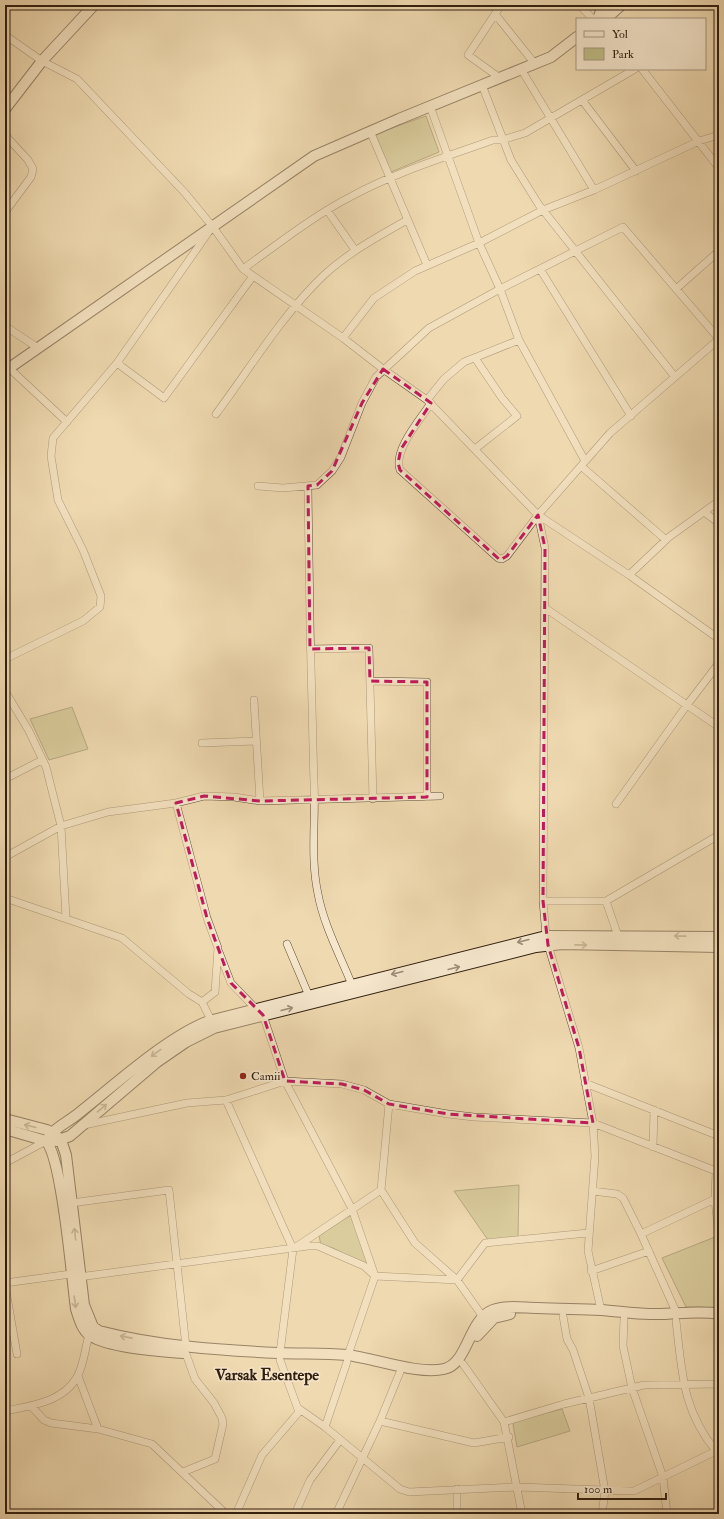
<svg xmlns="http://www.w3.org/2000/svg" width="724" height="1519" font-family="'IM FELL Double Pica',serif">
  <style>
    .green { fill: #c0bd86; stroke: #786e4a }
    .lines { fill: none; stroke-linecap: round; stroke-linejoin: round }
    .street-casing { stroke: #604d37; stroke-width: 8 }
    .secondary-casing { stroke: #311e0f; stroke-width: 12 }
    .street { stroke: #f5e6cc; stroke-width: 7 }
    .secondary { stroke: #f5e6cc; stroke-width: 10 }
    .oneway { stroke: #9d8c77 }
    .marked { fill: none; stroke: #c2185b; stroke-width: 3; stroke-dasharray: 8 5; stroke-linejoin: round }
    .poi-dot { fill: #8f2418; stroke: #f5e6cc; stroke-width: 1.5 }
    .labels { text-anchor: middle; stroke-width: 3; stroke-linejoin: round; paint-order: stroke }
    .poi-label { font-size: 12px; fill: #311e0f; stroke: #f5e6cc; text-anchor: start }
    .district-label { font-size: 16px; font-weight: bold; fill: #311e0f; stroke: #f5e6cc }
  </style>
  <rect width="100%" height="100%" fill="#efd9b0"/>
  <filter id="stains"><feTurbulence type="fractalNoise" baseFrequency=".005" numOctaves="4"/><feColorMatrix values="0 0 0 0 .2 0 0 0 0 .09 0 0 0 0 .02 0 0 0 .5 -.17"/></filter>
  <radialGradient id="worn" r=".72"><stop offset=".6" stop-color="#630" stop-opacity="0"/><stop offset="1" stop-color="#630" stop-opacity=".3"/></radialGradient>
  <!-- green -->
  <path class="green" d="M426 116 439 152 391 172 375 134Z
    M72 707 88 749 49 760 30 719Z
    M519 1185 518 1235 516 1237 488 1240 454 1191Z
    M349 1216 352 1217 368 1264 366 1266 333 1248 321 1245 319 1236Z
    M715 1237 719 1307H686L662 1258Z
    M562 1409 570 1431 517 1447 513 1425 516 1421Z"/>
  <g class="lines">
    <!-- street casing -->
    <g class="street-casing">
      <path id="street" d="M579 5 593 19
        M495 14 535 64
        M5 35 42 61 77 79 185 193 213 227 243 269 343 338 383 369 427 400 538 515 545 548 543 901 546 936
        M521 69 594 190
        M642 69 719 168
        M500 78 468 55 501 5
        M482 85 511 160 539 205 675 377
        M582 100 636 171
        M430 106 479 243 500 289 519 340 585 461
        M370 131 427 265
        M5 135 28 160 33 169 31 177 5 212
        M327 210 355 250
        M243 269C278 244 313 216 352 196 396 172 446 157 493 140H502L525 133 635 69
        M540 269 631 416
        M676 289 719 251
        M5 326 38 348
        M343 338 374 298 415 271 479 243 543 210 594 190 699 141 719 135
        M475 358 502 398 517 416 475 449
        M117 363 164 398 253 276
        M9 368 67 422
        M427 400 444 379 464 362 519 340
        M431 403C420 420 393 450 400 470L498 558 502 559 507 556 538 515 610 433 719 339
        M216 414C251 367 282 315 324 275 349 252 379 236 407 220
        M581 466 666 540
        M258 486 283 488 317 485 332 471 341 457 362 403 376 377 429 328 500 289 623 227 719 339
        M308 486C309 585 311 684 314 783 316 820 310 857 318 894 324 926 340 955 352 985
        M704 512 719 523
        M538 515 629 575 719 639
        M629 575 669 537 719 501
        M545 608 719 727
        M310 649 369 648 373 799
        M5 659 83 621 100 607 101 596 83 550 58 500 51 456 53 438 117 363 210 230
        M370 681 427 682V797
        M5 691 29 731 46 767 61 826 66 918
        M254 700 260 801
        M202 743 256 741
        M5 779 42 760
        M176 803 207 918 218 948 215 992 202 1002
        M616 804 687 705 719 663
        M5 857 61 826 108 812 176 803 204 796 234 797 260 801 440 796
        M5 898 122 938 189 994 202 1002 211 1020
        M543 901H606L719 835
        M606 901 618 936
        M287 944 309 996
        M548 945 579 1048 593 1123 595 1156 588 1251 601 1310
        M219 952 231 983 256 1009
        M263 1015 285 1081 352 1209 375 1276 348 1355
        M585 1083 719 1136
        M226 1100 293 1249
        M84 1125 187 1103 226 1100 285 1081 342 1084 364 1090 389 1104 448 1114 474 1117 593 1123 716 1171 715 1199 719 1239
        M653 1147 654 1110
        M5 1163 46 1141
        M381 1190 415 1243 457 1280 483 1317
        M592 1191 617 1194 623 1198 641 1234 677 1314
        M71 1203 169 1190 186 1347
        M641 1234 715 1199
        M591 1271 649 1251
        M79 1277 308 1246H318L364 1266 375 1276 457 1280 485 1243 588 1233
        M5 1283 71 1274
        M5 1285 17 1354
        M563 1316 567 1339 573 1350 589 1398 605 1491 602 1514
        M624 1319 623 1346 632 1388 663 1477 667 1514
        M676 1321C682 1371 682 1410 716 1451H719
        M280 1353 293 1249 381 1190 389 1104
        M463 1364 504 1422 522 1514
        M78 1376 98 1429 152 1444 226 1514
        M31 1406 44 1420 51 1423 98 1429
        M298 1408 325 1427 400 1489 409 1492 517 1487 634 1491 716 1451
        M5 1411C31 1406 63 1402 77 1377 84 1365 85 1348 89 1335
        M380 1421 474 1443 509 1437
        M504 1422 564 1404 644 1385 719 1384
        M325 1427 347 1362
        M183 1472 215 1459 223 1424 222 1418 214 1403 195 1379 186 1354
        M457 1489V1514
        M236 1514 262 1455 299 1412 280 1360
        M295 1514 310 1480 340 1440
        M336 1514 380 1421 400 1372"/>
    </g>
    <!-- secondary casing -->
    <g class="secondary-casing">
      <path id="secondary" d="M598 19 601 11 608 5
        M603 19 609 16 621 5
        M5 109 42 61 94 5
        M5 371 314 156 399 119 551 57 577 37
        M5 1119 47 1130 53 1133 61 1140 66 1155 84 1305 93 1327 99 1331C157 1346 217 1350 278 1353 301 1354 324 1353 347 1355 374 1358 418 1375 444 1369 468 1364 468 1320 493 1310 506 1305 524 1308 538 1308 559 1309 580 1309 601 1310 617 1311 634 1314 650 1314 673 1315 697 1310 719 1314
        M5 1129 46 1141C62 1158 72 1279 76 1309 79 1318 82 1331 91 1336 110 1348 160 1351 183 1353
        M49 1137C55 1127 70 1121 79 1113 116 1084 167 1037 209 1021L546 936 719 937
        M56 1141 70 1136 157 1062 186 1042 214 1028 536 947 562 944 719 947
        M477 1336 494 1318 510 1314"/>
    </g>
    <!-- street -->
    <use href="#street" class="street"/>
    <!-- secondary -->
    <use href="#secondary" class="secondary"/>
  </g>
  <!-- one-way arrows -->
  <defs><path id="oneway-shaft" d="M-6 0H5M1.5-3L5.5 0L1.5 3" fill="none" stroke-width="1.6" stroke-linecap="round" stroke-linejoin="round"/></defs>
  <g class="oneway">
    <use href="#oneway-shaft" transform="translate(680 936) rotate(-179)"/>
    <use href="#oneway-shaft" transform="translate(523 941) rotate(166)"/>
    <use href="#oneway-shaft" transform="translate(581 945) rotate(1)"/>
    <use href="#oneway-shaft" transform="translate(454 968) rotate(-14)"/>
    <use href="#oneway-shaft" transform="translate(397 973) rotate(166)"/>
    <use href="#oneway-shaft" transform="translate(287 1009) rotate(-14)"/>
    <use href="#oneway-shaft" transform="translate(156 1053) rotate(144)"/>
    <use href="#oneway-shaft" transform="translate(102 1108) rotate(-40)"/>
    <use href="#oneway-shaft" transform="translate(30 1126) rotate(-166)"/>
    <use href="#oneway-shaft" transform="translate(75 1234) rotate(-96)"/>
    <use href="#oneway-shaft" transform="translate(75 1302) rotate(82)"/>
    <use href="#oneway-shaft" transform="translate(126 1337) rotate(-169)"/>
  </g>
  <!-- marked area -->
  <path d="M0 0H724V1519H0ZM383 369 431 403 401 449 398 463 400 470 500 560 507 556 538 515 545 548 543 901 548 945 579 1048 593 1123 448 1114 389 1104 364 1090 342 1084 285 1081 263 1015 231 983 207 918 176 803 204 796 260 801 427 797V682L370 681 369 648 310 649 308 486 317 485 332 471 362 403Z" fill="#efd9b0" fill-opacity=".55" fill-rule="evenodd"/>
  <path class="marked" d="M383 369 431 403 401 449 398 463 400 470 500 560 507 556 538 515 545 548 543 901 548 945 579 1048 593 1123 448 1114 389 1104 364 1090 342 1084 285 1081 263 1015 231 983 207 918 176 803 204 796 260 801 427 797V682L370 681 369 648 310 649 308 486 317 485 332 471 362 403Z"/>
  <!-- markers -->
  <circle class="poi-dot" cx="243" cy="1076" r="4"/>
  <g class="labels">
    <!-- poi labels -->
    <g class="poi-label">
      <text x="251" y="1080">Camii</text>
    </g>
    <!-- district labels -->
    <g class="district-label">
      <text x="267" y="1380">Varsak Esentepe</text>
    </g>
  </g>
  <!-- margin -->
  <rect width="724" height="1519" fill="none" stroke="#efd9b0" stroke-width="20"/>
  <rect x="6" y="6" width="712" height="1507" fill="none" stroke="#311e0f" stroke-width="2"/>
  <rect x="10" y="10" width="704" height="1499" fill="none" stroke="#311e0f"/>
  <!-- legend -->
  <rect x="576" y="18" width="130" height="52" fill="#f5e6cc" stroke="#a79680"/>
  <rect x="584" y="31" width="20" height="6" fill="#f5e6cc" stroke="#a79680"/>
  <text x="612" y="38" font-size="12" fill="#311e0f">Yol</text>
  <rect x="584" y="48" width="20" height="12" fill="#c0bd86" stroke="#a79680"/>
  <text x="612" y="58" font-size="12" fill="#311e0f">Park</text>
  <!-- scale -->
  <path d="M578 1493v6h88v-6" fill="none" stroke="#311e0f" stroke-width="2"/>
  <text x="584" y="1493" font-size="12" fill="#311e0f" stroke="#f5e6cc" stroke-width="3" paint-order="stroke">100 m</text>
  <rect width="100%" height="100%" filter="url(#stains)"/>
  <rect width="100%" height="100%" fill="url(#worn)"/>
</svg>
